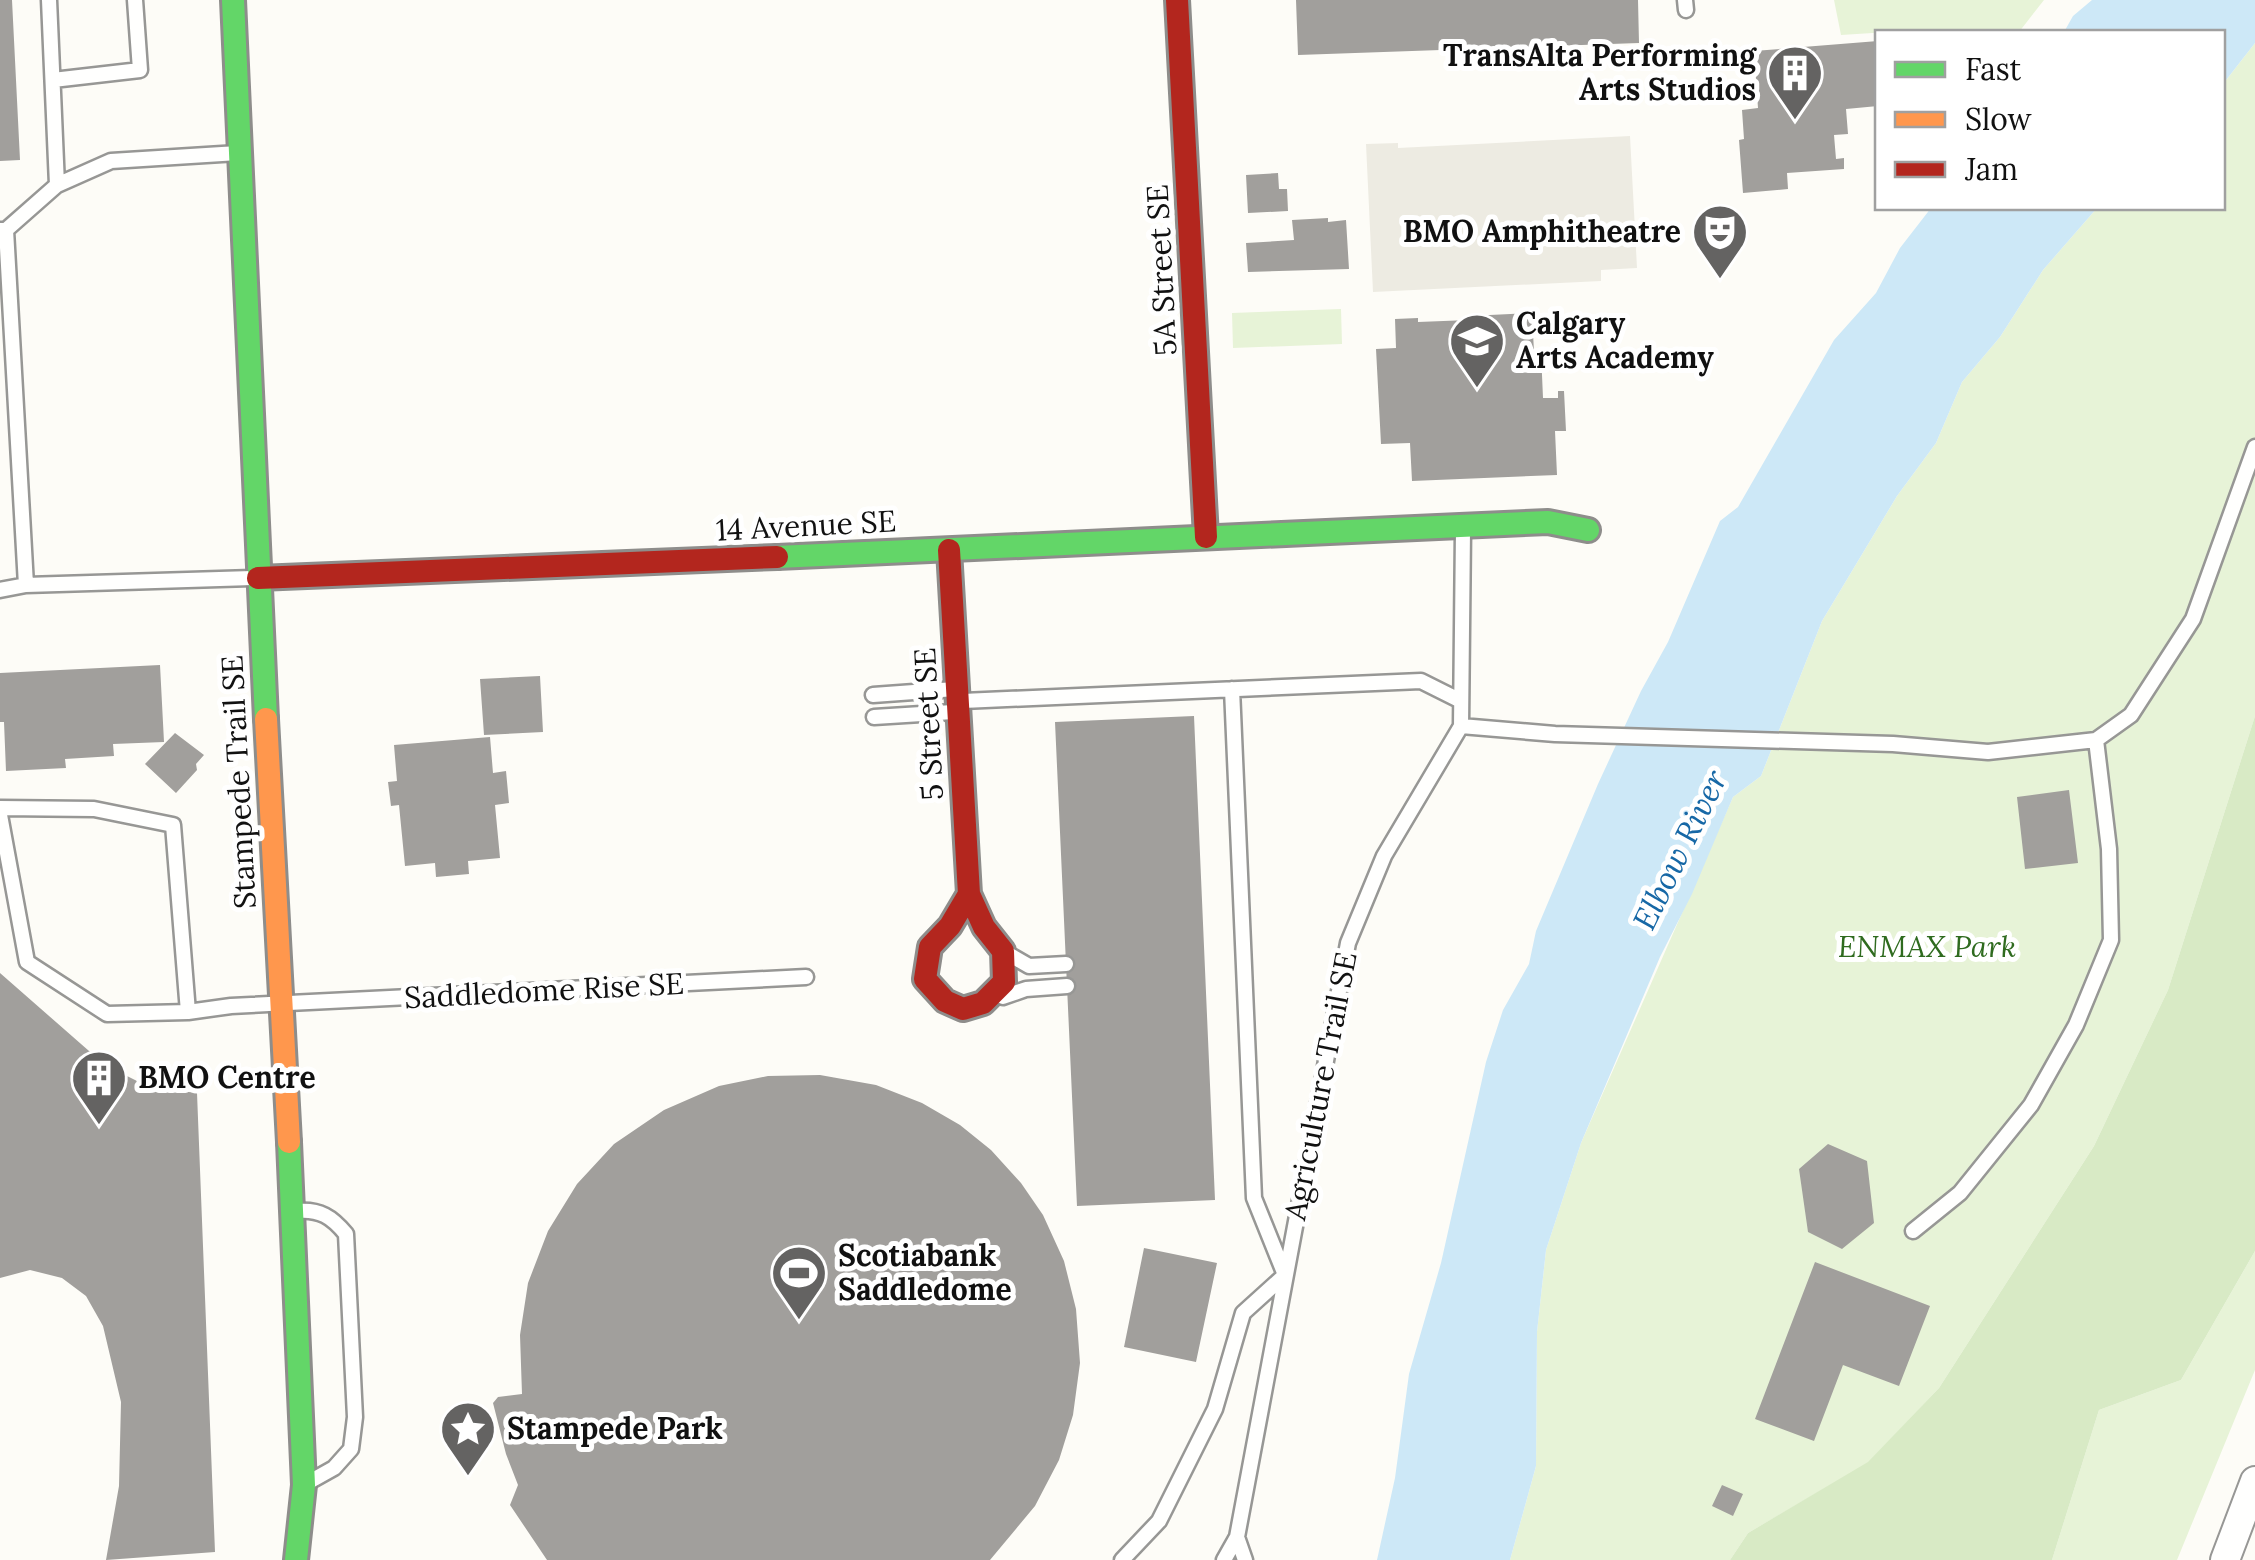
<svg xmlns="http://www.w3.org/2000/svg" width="2255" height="1560" font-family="Lora,serif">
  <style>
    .green { fill: #e7f3d7 }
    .forest { fill: #d8eac5 }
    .plaza { fill: #edebe2 }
    .water { fill: #cde8f7 }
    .building { fill: #a19f9c }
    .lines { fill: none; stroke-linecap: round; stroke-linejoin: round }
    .lane-casing { stroke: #979795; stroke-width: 19 }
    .street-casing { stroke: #979795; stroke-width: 32 }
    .fast-casing { stroke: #8e8d8b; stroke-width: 28 }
    .slow-casing { stroke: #8e8d8b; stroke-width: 28 }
    .jam-casing { stroke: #8e8d8b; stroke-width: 28 }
    .lane { stroke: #fffffe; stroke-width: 14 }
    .street { stroke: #fffffe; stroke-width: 28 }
    .fast { stroke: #63d668; stroke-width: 22 }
    .slow { stroke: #ff974d; stroke-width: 22 }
    .jam { stroke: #b3261e; stroke-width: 22 }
    .labels { text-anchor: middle; stroke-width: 10; stroke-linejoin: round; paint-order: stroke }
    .poi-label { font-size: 30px; font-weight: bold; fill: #111; stroke: #fff; text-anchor: start }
    .street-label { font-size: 30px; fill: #111; stroke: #fff }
    .park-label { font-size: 30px; font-style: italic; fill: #2f6b1f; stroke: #fff }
    .water-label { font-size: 32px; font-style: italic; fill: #1768a6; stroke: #fff }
  </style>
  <rect width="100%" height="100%" fill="#fdfcf7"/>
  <!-- green -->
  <path class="green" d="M1834 0H2044L2019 32 1904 31 1841 35Z
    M2255 43V716L2168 990 2094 1146 1939 1388 1868 1463 1748 1533 1730 1560H1510L1536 1466 1537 1332 1546 1250 1581 1143 1733 797 1761 776 1822 621 1897 496 1936 443 1962 382 2000 337 2043 270 2097 208H2222L2223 84Z
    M1341 309 1342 344 1233 348 1232 313Z
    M2255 1251V1370L2177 1560H2052L2099 1410 2181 1380Z"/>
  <!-- forest -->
  <path class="forest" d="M2255 716V1251L2181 1380 2099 1410 2052 1560H1730L1748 1533 1868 1462 1939 1388 2094 1146 2168 990Z"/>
  <!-- plaza -->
  <path class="plaza" d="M1630 136 1637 268 1601 270V281L1373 292 1366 144 1398 143V148Z"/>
  <!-- water -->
  <path class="water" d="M2092 0H2255V43L2223 84 2222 32H2064L2073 16Z
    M1931 208H2097L2043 270 2000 337 1962 382 1936 443 1897 496 1822 621 1761 776 1733 797 1692 894 1660 957 1581 1143 1546 1250 1537 1332 1536 1466 1510 1560H1377L1395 1478 1409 1374 1441 1263 1486 1062 1503 1010 1529 964 1536 931 1598 784 1641 691 1668 642 1720 521 1738 507 1834 340 1876 293 1900 248Z"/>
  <!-- building -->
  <path class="building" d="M0 0H12L20 160 0 161Z
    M1296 0H1638L1639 43 1298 55Z
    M1878 41V106L1846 109 1848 134 1834 135 1836 159 1844 158V169L1787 173 1788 189 1743 193 1739 140 1744 139 1742 110 1758 108 1754 51Z
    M1278 173 1279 189H1287L1288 211 1248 213 1246 175Z
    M1328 218V222L1346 220 1349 269 1248 272 1246 243 1294 240 1292 220Z
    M1532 313 1534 352H1541L1543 398H1558V391H1564L1566 431H1555L1557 475 1412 481 1410 443 1381 444 1376 349 1396 348 1395 319 1418 318V322L1469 320V316Z
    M160 665 164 742 113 744 114 756 65 759 66 768 6 771 4 722H0V673Z
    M540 676 543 732 484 735 480 679Z
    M1194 716 1215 1200 1077 1206 1055 722Z
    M175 733 204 755 196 764 197 770 176 793 145 764Z
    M490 737 493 773 506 771 509 803 495 805 500 858 468 861 469 874 436 877 435 863 405 866 399 805 391 806 388 782 397 781 394 745Z
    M2069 790 2078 863 2025 869 2017 797Z
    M0 973 105 1065 149 1087 197 1093 215 1552 106 1560 119 1486 121 1402 103 1326 86 1296 62 1278 30 1270 0 1278Z
    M820 1075 876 1085 922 1103 960 1125 991 1150 1021 1183 1043 1215 1064 1261 1076 1309 1080 1363 1073 1415 1059 1460 1035 1506 990 1560H547L510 1505 518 1485 506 1454 493 1403 498 1397 522 1394 520 1335 528 1283 548 1231 577 1184 614 1144 664 1110 719 1086 768 1076Z
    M1828 1144 1867 1161 1874 1223 1842 1249 1808 1232 1799 1169Z
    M1144 1248 1217 1263 1196 1362 1124 1347Z
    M1815 1262 1930 1306 1899 1386 1843 1365 1814 1441 1755 1419Z
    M1722 1485 1743 1494 1733 1516 1712 1506Z"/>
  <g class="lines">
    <!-- lane casing -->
    <g class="lane-casing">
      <path id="lane" d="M49 0 57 185
        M1685 0 1686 10
        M53 80 140 70 135 0
        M0 230H6L26 585
        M6 230 57 185 111 161 238 153
        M0 590 26 585 252 578
        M873 695 955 689
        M963 701 1421 681 1461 701
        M874 717 953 712
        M1461 726 1463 530
        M0 808 94 809 173 825 188 1012
        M0 815 27 962 107 1014 188 1012 231 1006 806 977
        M1010 955 1029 966 1066 964
        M1003 997 1026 989 1067 986
        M297 1211C320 1209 332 1217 346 1234L355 1417 351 1449 334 1468 309 1482
        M1913 1231 1960 1193 2031 1105 2076 1025 2111 940 2109 849 2096 740
        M1237 1537 1245 1560
        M1122 1560 1159 1521 1215 1409 1243 1313 1285 1275 1254 1198 1232 689
        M1224 1560 1237 1537 1348 943 1384 856 1461 726 1555 734 1893 744 1988 752 2096 740 2131 715 2193 619 2255 447"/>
    </g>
    <!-- street casing -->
    <g class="street-casing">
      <path id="street" d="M2225 1560 2255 1481"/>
    </g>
    <!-- fast casing -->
    <g class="fast-casing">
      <path id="fast" d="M233 0 266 719
        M777 557 1548 522 1588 530
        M289 1142 304 1485 296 1560"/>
    </g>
    <!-- slow casing -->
    <g class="slow-casing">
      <path id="slow" d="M266 719 289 1142"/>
    </g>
    <!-- jam casing -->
    <g class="jam-casing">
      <path id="jam" d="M1177 0 1206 537
        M949 550 969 894 984 927 1003 951 1004 982 983 1003 963 1009 945 1001 925 979 930 947 950 926 969 894
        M258 578 777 557"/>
    </g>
    <!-- lane -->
    <use href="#lane" class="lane"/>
    <!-- street -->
    <use href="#street" class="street"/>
    <!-- fast -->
    <use href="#fast" class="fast"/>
    <!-- slow -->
    <use href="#slow" class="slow"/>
    <!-- jam -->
    <use href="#jam" class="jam"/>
  </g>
  <!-- icons -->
  <defs>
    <g id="building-pin" transform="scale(2.875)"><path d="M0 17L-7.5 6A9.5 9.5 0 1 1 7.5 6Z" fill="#646362" stroke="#fff"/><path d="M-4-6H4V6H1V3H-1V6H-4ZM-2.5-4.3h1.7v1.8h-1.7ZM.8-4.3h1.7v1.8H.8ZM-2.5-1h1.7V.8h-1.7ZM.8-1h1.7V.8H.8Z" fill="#fff"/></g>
    <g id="theatre-pin" transform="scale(2.875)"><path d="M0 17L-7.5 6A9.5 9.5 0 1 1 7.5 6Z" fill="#646362" stroke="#fff"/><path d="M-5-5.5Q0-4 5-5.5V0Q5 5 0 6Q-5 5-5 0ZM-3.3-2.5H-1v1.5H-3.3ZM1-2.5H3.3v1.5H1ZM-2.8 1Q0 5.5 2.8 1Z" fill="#fff"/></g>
    <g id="school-pin" transform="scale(2.875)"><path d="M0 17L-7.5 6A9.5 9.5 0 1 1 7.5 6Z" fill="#646362" stroke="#fff"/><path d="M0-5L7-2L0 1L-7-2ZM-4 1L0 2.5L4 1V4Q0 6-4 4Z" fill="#fff"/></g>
    <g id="stadium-pin" transform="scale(2.875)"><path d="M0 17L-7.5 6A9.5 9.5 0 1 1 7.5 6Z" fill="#646362" stroke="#fff"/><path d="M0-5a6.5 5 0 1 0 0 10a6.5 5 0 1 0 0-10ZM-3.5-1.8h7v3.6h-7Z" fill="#fff"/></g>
    <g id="sight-pin" transform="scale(2.875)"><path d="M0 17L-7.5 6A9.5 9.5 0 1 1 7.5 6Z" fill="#646362" stroke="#fff"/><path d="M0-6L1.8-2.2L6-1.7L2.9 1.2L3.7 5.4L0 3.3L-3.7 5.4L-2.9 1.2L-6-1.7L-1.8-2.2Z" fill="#fff"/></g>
  </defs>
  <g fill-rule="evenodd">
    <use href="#building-pin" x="1795" y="73"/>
    <use href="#theatre-pin" x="1720" y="232"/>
    <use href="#school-pin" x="1477" y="341"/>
    <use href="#building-pin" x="99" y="1078"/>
    <use href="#stadium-pin" x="799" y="1273"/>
    <use href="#sight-pin" x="468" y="1429"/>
  </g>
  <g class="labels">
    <!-- poi labels -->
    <g class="poi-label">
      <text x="1756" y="66" text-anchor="end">TransAlta Performing<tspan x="1756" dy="34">Arts Studios</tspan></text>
      <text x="1681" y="242" text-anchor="end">BMO Amphitheatre</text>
      <text x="1516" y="334">Calgary<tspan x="1516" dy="34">Arts Academy</tspan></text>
      <text x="138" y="1088">BMO Centre</text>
      <text x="838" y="1266">Scotiabank<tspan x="838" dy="34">Saddledome</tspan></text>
      <text x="507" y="1439">Stampede Park</text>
    </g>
    <!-- street labels -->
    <g class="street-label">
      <text transform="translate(1162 270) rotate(-93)" y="10">5A Street SE</text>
      <text transform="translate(806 526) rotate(-3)" y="10">14 Avenue SE</text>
      <text transform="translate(929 724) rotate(-93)" y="10">5 Street SE</text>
      <text transform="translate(239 782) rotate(-93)" y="10">Stampede Trail SE</text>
      <text transform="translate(544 991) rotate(-3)" y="10">Saddledome Rise SE</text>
      <text transform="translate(1321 1086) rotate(-79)" y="10">Agriculture Trail SE</text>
    </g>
    <!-- park labels -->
    <g class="park-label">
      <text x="1927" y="957">ENMAX Park</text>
    </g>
    <!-- water labels -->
    <g class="water-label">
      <text transform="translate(1680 850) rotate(-64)" y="11">Elbow River</text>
    </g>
  </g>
  <!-- legend -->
  <rect x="1875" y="30" width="350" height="180" fill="#ffffff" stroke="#a0a0a0" stroke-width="2.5"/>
  <rect x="1895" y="62" width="50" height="15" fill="#63d668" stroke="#a0a0a0" stroke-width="2.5"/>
  <text x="1965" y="80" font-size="30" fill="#111111">Fast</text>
  <rect x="1895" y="112" width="50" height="15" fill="#ff974d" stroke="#a0a0a0" stroke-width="2.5"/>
  <text x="1965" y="130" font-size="30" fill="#111111">Slow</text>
  <rect x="1895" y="162" width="50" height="15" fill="#b3261e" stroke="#a0a0a0" stroke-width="2.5"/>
  <text x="1965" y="180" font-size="30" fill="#111111">Jam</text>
</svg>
